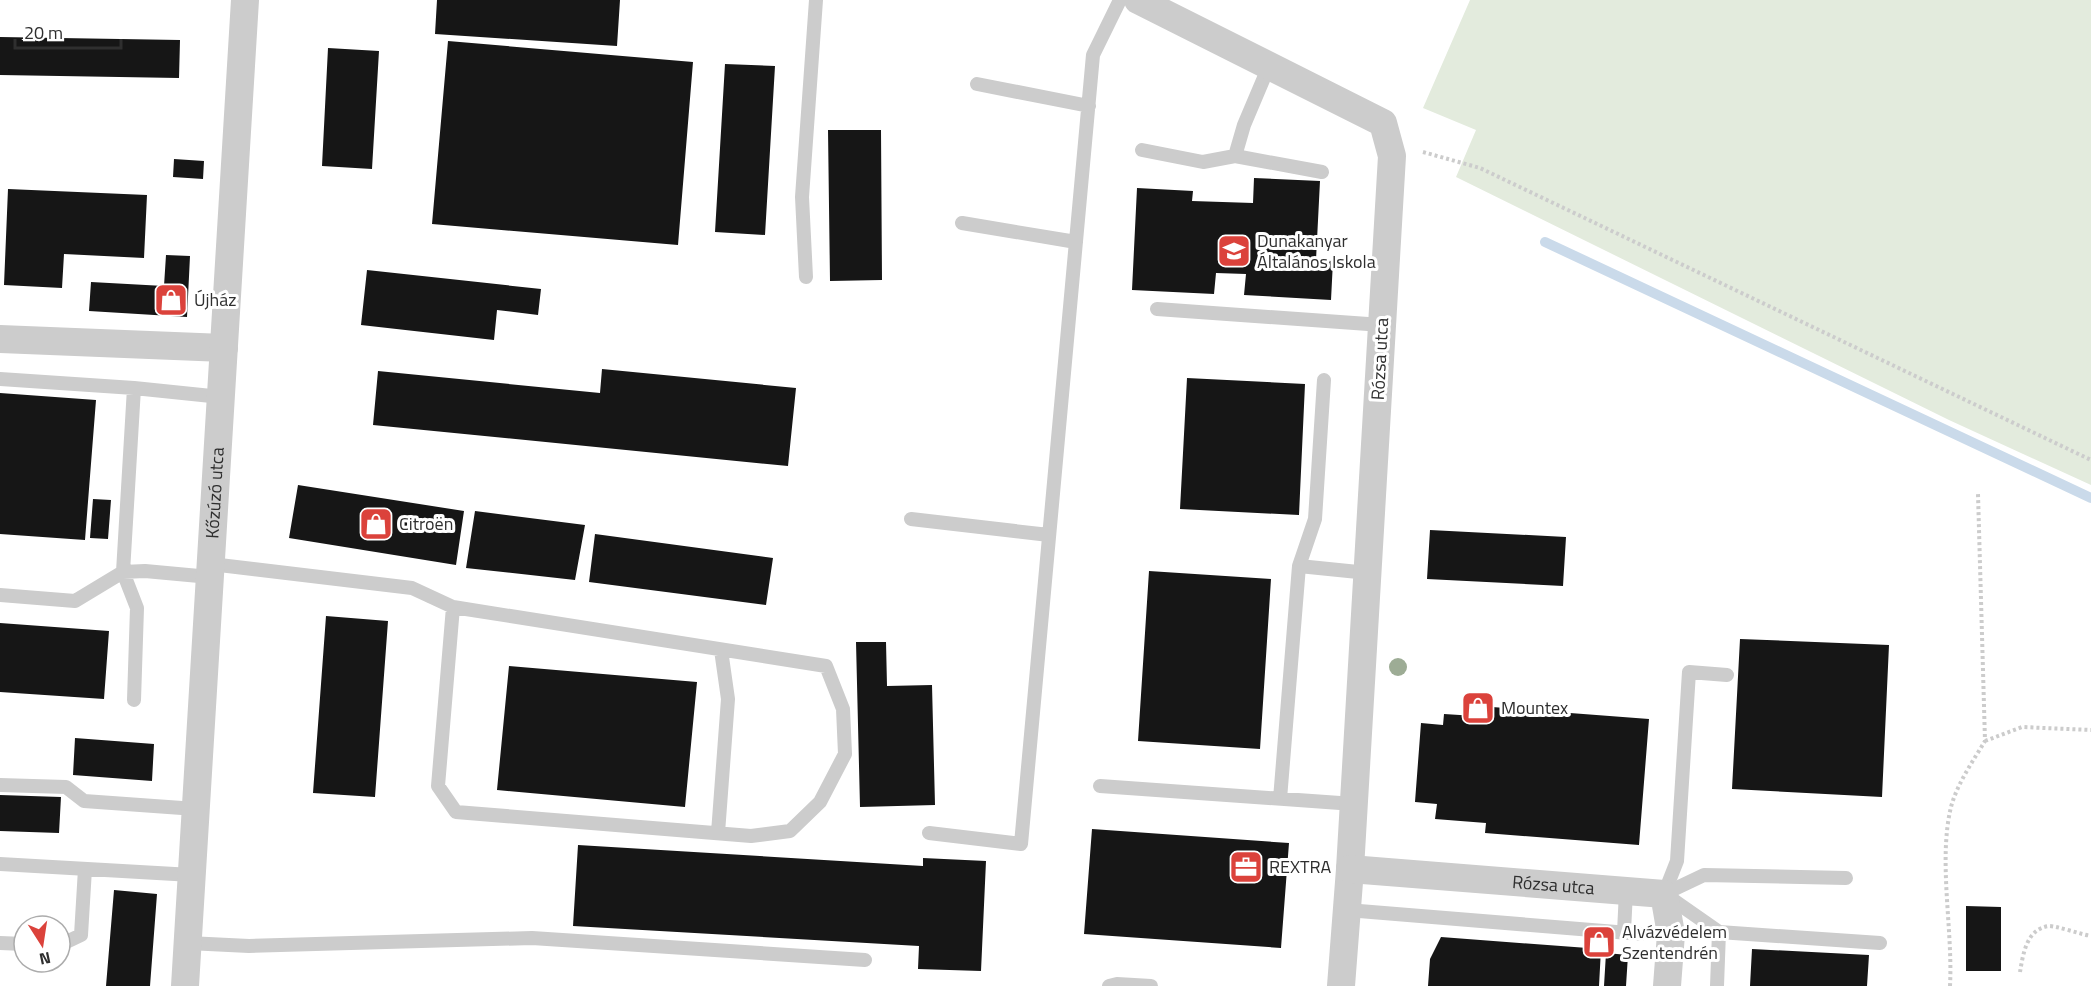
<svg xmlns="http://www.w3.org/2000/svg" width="2091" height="986" font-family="'Titillium Web',sans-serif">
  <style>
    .green { fill: #e3ebdd }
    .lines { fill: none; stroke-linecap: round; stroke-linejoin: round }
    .stream { stroke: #cadaea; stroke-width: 10 }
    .building { fill: #161616 }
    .path { stroke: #ccc; stroke-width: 4; stroke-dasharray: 3 3; stroke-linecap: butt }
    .service { stroke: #ccc; stroke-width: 14 }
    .minor { stroke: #ccc; stroke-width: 28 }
    .tree { fill: #9dac95 }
    .labels { text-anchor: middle; stroke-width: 6; stroke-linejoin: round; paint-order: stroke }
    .poi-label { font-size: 18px; fill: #2f2f2f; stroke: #fff; text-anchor: start }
    .street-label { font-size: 18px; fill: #2f2f2f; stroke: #fff }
  </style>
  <rect width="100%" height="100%" fill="#fff"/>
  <!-- green -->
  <path class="green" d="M1470 0H2091V485L1949 420 1456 177 1476 130 1423 108Z"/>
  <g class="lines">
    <!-- stream -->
    <path class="stream" d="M1545 242 2091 498"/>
  </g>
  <!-- building -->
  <path class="building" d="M437 0H620L617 46 435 34Z
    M0 37 180 40 179 78 0 75Z
    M448 41 693 62 678 245 432 224Z
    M328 48 379 51 372 169 322 166Z
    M725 64 775 66 765 235 715 232Z
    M828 130H881L882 280 830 281Z
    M174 159 204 161 203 179 173 177Z
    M1254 178 1320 181 1316 260 1333 261 1331 300 1244 295 1246 274 1216 273 1214 294 1132 290 1137 188 1193 191 1192 201 1253 203Z
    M8 189 147 195 144 258 64 254 62 288 4 285Z
    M166 255 190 256 187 317 89 311 91 282 164 286Z
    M367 270 541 289 538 315 497 310 494 340 361 325Z
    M602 369 796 388 788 466 373 425 378 371 600 393Z
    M1187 378 1305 384 1299 515 1180 509Z
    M0 393 96 400 85 540 0 534Z
    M298 485 464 511 456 565 289 538Z
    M93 499 111 500 108 539 90 538Z
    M475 511 585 525 575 580 466 568Z
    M1430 530 1566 537 1563 586 1427 579Z
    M595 534 773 558 766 605 589 582Z
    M1149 571 1271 579 1260 749 1138 741Z
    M326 616 388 621 375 797 313 793Z
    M0 623 109 631 104 699 0 692Z
    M1740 639 1889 645 1882 797 1732 789Z
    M856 642H886L887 686 932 685 935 805 860 807Z
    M509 666 697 682 685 807 497 790Z
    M1492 707 1649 719 1639 845 1485 833 1486 823 1435 819 1437 804 1415 802 1421 723 1443 725 1444 714 1491 717Z
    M75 738 154 744 152 781 73 775Z
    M0 795 61 797 59 833 0 831Z
    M1092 829 1289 843 1281 948 1084 934Z
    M578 845 923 866V858L986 861 981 971 918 969 919 946 573 926Z
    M114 890 157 894 150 986H106Z
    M1966 906 2001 907V971H1966Z
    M1441 937 1601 949 1599 986H1428L1430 959Z
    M1752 949 1869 955 1867 986H1750Z
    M1606 953 1628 955 1626 986H1604Z"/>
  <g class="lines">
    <!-- path -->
    <path class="path" d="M1423 152 1480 168 2091 460
      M1985 741 2022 727 2091 730
      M2020 972C2023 955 2026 929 2049 926 2057 926 2080 934 2091 936
      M1950 986C1953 930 1938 860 1951 807 1957 784 1973 761 1985 741L1978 494"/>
    <!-- service -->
    <path class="service" d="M977 84 1089 106
      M1142 150 1203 162 1235 156 1244 125 1269 66
      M1235 156 1322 172
      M962 223 1076 242
      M806 277 802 197 816 0
      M1157 309 1382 325
      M0 379 134 388 221 397
      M134 388 123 572 137 608 134 700
      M911 519 1049 535
      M211 564 412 588 453 607 826 666 843 709 845 754 820 802 790 831 751 836 456 812 438 786 453 607
      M1299 566 1315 519 1324 380
      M0 595 75 601 123 572 145 571 210 577
      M0 785 66 787 84 801 196 809
      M1100 786 1354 804
      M1280 799 1299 566 1368 573
      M718 833 728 699 721 650
      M929 833 1021 844 1093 55 1120 0
      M0 864 192 875
      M1664 894 1677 861 1689 672 1727 675
      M1664 894 1704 875 1846 878
      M1666 895 1719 932 1880 943
      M1347 910 1641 934
      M1624 932 1626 891
      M0 943 24 944
      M188 943 249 946 532 938 865 960
      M60 945 81 935 85 869
      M1109 986 1117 984 1151 986
      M1717 986 1719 932"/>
    <!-- minor -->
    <g class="minor">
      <path d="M1138 0 1383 123 1392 156 1350 869 1341 986"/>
      <path d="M0 339 224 348"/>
      <path id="s1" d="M1350 869 1664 894 1671 934 1667 986"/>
      <path id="s2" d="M185 986 245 0"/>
    </g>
  </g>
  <!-- trees -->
  <circle class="tree" cx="1398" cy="667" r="9"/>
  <!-- icons -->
  <defs>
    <g id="school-square" transform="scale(1.725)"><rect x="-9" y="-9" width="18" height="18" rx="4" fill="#db423b" stroke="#fff"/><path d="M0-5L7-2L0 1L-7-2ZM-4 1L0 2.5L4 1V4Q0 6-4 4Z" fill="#fff"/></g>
    <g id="shop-square" transform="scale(1.725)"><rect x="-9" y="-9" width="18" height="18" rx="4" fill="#db423b" stroke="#fff"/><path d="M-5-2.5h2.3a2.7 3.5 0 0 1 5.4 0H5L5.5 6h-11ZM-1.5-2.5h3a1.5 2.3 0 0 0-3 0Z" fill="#fff"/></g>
    <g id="office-square" transform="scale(1.725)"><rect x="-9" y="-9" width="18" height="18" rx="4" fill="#db423b" stroke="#fff"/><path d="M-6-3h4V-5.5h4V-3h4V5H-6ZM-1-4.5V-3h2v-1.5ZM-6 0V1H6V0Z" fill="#fff"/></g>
  </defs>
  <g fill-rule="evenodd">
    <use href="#school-square" x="1234" y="251"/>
    <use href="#shop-square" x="171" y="300"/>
    <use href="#shop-square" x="376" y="524"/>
    <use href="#shop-square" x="1478" y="708"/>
    <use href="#office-square" x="1246" y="867"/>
    <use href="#shop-square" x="1599" y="942"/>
  </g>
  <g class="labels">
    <!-- poi labels -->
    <g class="poi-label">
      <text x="1257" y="247">Dunakanyar<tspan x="1257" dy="21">Általános Iskola</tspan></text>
      <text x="194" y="306">Újház</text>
      <text x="399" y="530">Citroën</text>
      <text x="1501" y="714">Mountex</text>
      <text x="1269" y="873">REXTRA</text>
      <text x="1622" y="938">Alvázvédelem<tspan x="1622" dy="21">Szentendrén</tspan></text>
    </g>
    <!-- street labels -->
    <g class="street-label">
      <text transform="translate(1380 359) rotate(-87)" y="6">Rózsa utca</text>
      <text dy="6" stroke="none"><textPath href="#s2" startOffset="494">Kőzúzó utca</textPath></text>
      <text dy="6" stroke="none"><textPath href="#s1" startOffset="204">Rózsa utca</textPath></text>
    </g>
  </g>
  <!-- north arrow -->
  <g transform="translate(42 944) rotate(168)"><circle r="28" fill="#ffffff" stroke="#acacac" stroke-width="1.5"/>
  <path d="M0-4.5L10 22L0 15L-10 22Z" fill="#db423b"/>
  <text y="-9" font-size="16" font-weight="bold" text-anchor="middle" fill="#2f2f2f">N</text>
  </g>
  <!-- scale -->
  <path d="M15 39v9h106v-9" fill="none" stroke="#2f2f2f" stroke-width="3"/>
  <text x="24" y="39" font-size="18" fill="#2f2f2f" stroke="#ffffff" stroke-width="4.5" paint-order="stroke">20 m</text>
</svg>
